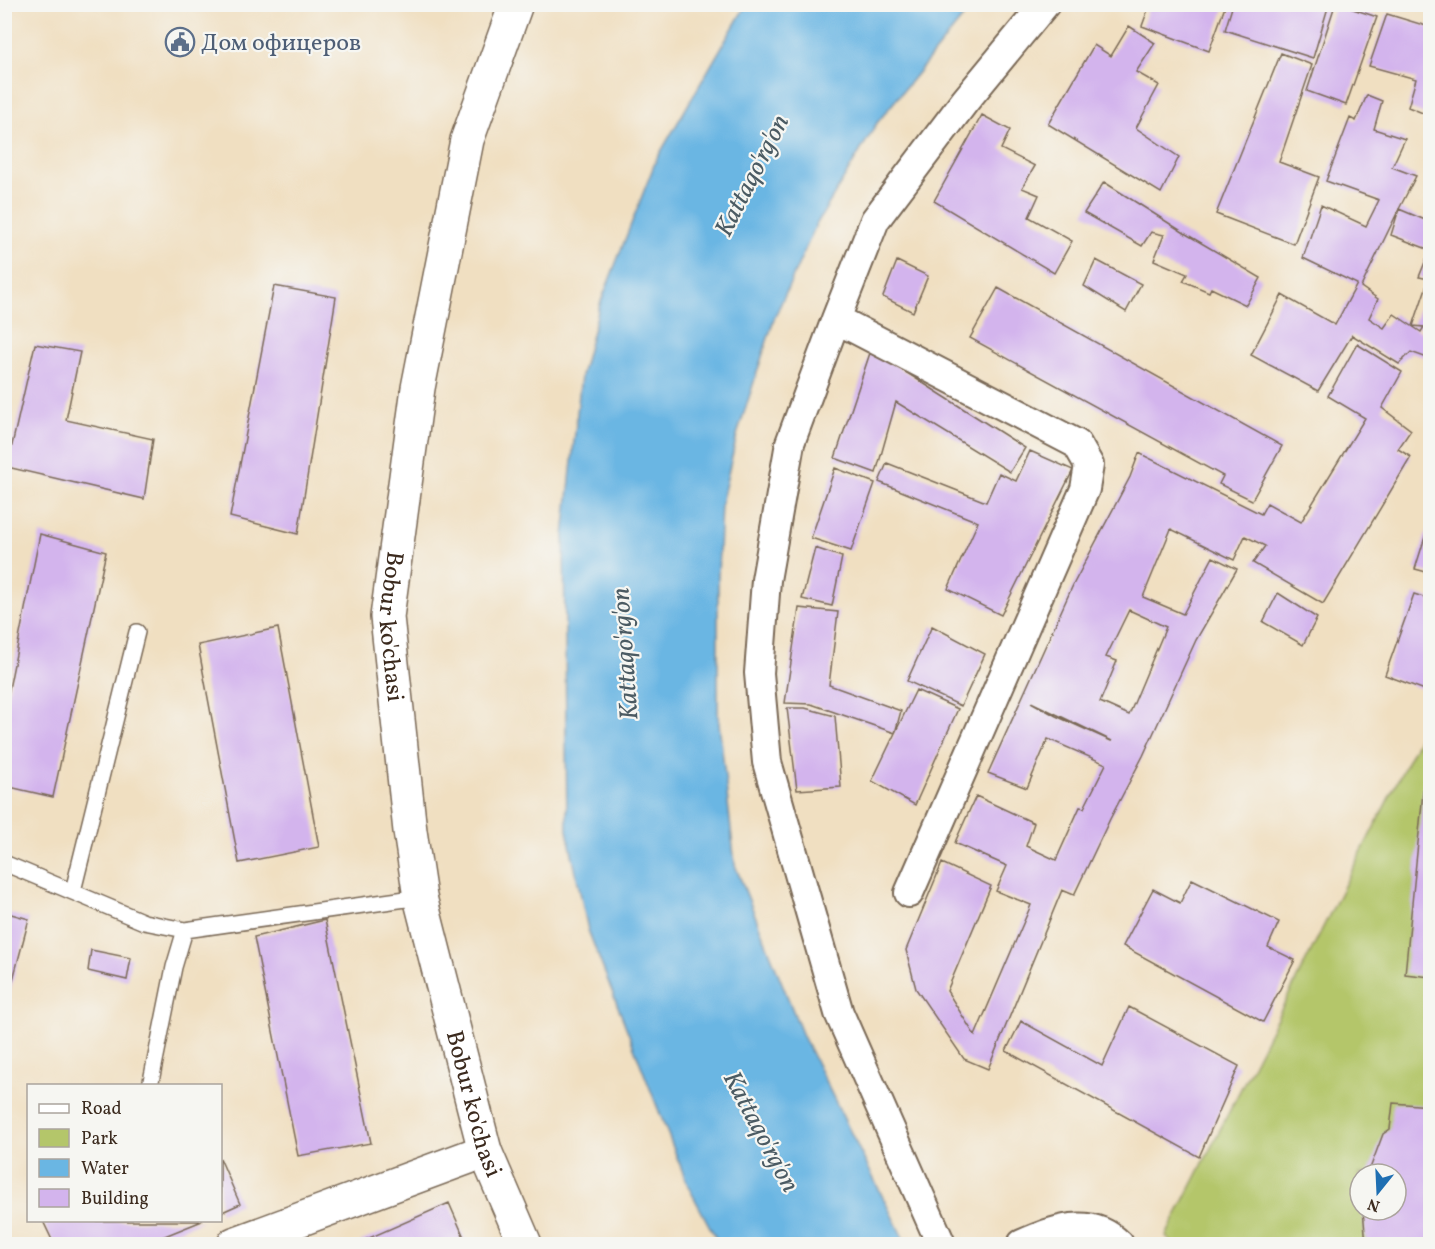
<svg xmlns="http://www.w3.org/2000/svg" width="1435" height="1249" font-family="Vollkorn,serif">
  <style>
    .green { fill: #b4c66a; stroke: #787844; stroke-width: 1.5; fill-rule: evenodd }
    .water { fill: #6ab6e3; stroke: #527080; stroke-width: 1.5 }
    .building { fill: #d3b4ed; fill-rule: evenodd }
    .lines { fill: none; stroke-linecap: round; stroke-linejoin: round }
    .service-casing { stroke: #7a6957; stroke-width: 18 }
    .minor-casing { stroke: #7a6957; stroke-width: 32 }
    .tertiary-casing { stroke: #7a6957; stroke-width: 36 }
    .service { stroke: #fff; stroke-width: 15 }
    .minor { stroke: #fff; stroke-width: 28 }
    .tertiary { stroke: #fff; stroke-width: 33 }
    .labels { text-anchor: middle; stroke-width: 4.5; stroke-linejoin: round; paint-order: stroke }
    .service-label { font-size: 24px; fill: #4e5e75; stroke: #f6f6f2; text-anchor: start }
    .street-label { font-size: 24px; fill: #3b2a1e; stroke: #f6f6f2 }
    .water-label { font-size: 26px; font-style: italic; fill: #4b5b63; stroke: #f6f6f2 }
  </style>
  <rect width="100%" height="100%" fill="#f6f6f2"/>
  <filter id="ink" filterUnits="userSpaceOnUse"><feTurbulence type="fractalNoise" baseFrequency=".0167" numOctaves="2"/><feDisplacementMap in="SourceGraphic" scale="12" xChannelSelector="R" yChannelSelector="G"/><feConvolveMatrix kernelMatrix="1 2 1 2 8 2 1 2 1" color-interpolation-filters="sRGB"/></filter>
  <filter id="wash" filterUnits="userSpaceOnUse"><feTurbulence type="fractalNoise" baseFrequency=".008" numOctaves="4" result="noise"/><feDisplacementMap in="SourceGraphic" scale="24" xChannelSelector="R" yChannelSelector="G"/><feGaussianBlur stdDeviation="1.35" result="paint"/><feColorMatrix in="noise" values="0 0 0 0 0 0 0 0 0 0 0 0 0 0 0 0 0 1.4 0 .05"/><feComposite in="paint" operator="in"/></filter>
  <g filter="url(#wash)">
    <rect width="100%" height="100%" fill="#f0dfc1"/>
    <!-- green -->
    <path class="green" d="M1430 717V1244H1173L1166 1236ZM1360 1174H1396V1210H1360Z"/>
    <!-- water -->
    <path class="water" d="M746 5H973L877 123 816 225 774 319 737 435 721 504 718 575V714L735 865 803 1036 906 1244H719L689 1188 588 930 567 830 564 536 581 376 600 304 656 160Z"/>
    <g id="blocks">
      <!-- building -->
      <path class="building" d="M1150 4H1226L1209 51 1142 26Z
        M1233 4H1329L1313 58 1225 30Z
        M1335 5H1341L1377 17 1346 105 1307 91Z
        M1387 14 1430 27V116L1408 107 1416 79 1369 66Z
        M1129 26 1155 43 1136 72 1159 85 1136 128 1179 157 1161 193 1048 124 1094 45 1111 56Z
        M1281 53 1312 65 1279 162 1319 177 1294 244 1216 214Z
        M1367 95 1382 101 1374 129 1405 139 1392 167 1416 176 1399 209 1430 222V359L1411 352 1399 364 1352 335 1318 391 1251 355 1282 295 1335 325 1357 284 1303 258 1321 205 1366 226 1379 200 1326 181 1350 118 1356 121ZM1399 209 1391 235 1430 250 1419 277 1429 279 1413 326 1424 327 1421 332 1394 314 1384 328 1369 318 1378 299 1361 287Z
        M982 115 1010 130 1001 149 1035 166 1022 188 1039 195 1029 217 1072 241 1054 273 934 201Z
        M1104 182 1186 234 1261 278 1246 305 1211 288 1209 292 1183 281 1187 274 1154 260 1164 235 1151 232 1142 246 1084 213Z
        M1096 260 1141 284 1126 312 1084 286Z
        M897 261 928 276 913 312 883 297Z
        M274 286 336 297 298 534 230 517Z
        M998 288 1282 446 1252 500 1219 484 1223 476 970 338Z
        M35 344 80 352 66 420 153 439 144 499 7 467Z
        M1357 344 1402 372 1382 408 1411 430 1398 449 1411 457 1323 604 1253 563 1265 546 1245 536 1234 560 1171 529 1143 597 1183 614 1213 557 1237 569 1196 640 1143 756 1110 819 1074 895 1062 890 988 1069 964 1059 916 989 906 950 942 863 991 886 947 991 975 1036 1031 905 996 891 1007 866 955 843 956 840 976 796 1034 823 1026 846 1056 860 1080 807 1084 808 1106 764 1048 739 1027 788 988 773 1073 585 1130 477 1139 453 1261 514 1267 503 1301 522 1365 418 1328 396ZM1129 610 1166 627 1129 715 1100 702 1117 661 1106 657ZM1031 702 1112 741H1111L1056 716Z
        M871 350 1025 448 1010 472 896 402 876 473 835 458Z
        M1030 451 1073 470 1001 615 948 589 978 522 879 482 887 463 986 502 999 473 1016 481Z
        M835 468 875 483 851 551 811 538Z
        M1430 521V573L1415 569Z
        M40 534 106 552 53 797 5 786V709Z
        M815 548 842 557 832 606 802 599Z
        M1278 593 1317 618 1303 645 1263 622Z
        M1414 594 1430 599V692L1385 675Z
        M799 608 838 612 829 685 901 711 895 733 916 690 958 709 915 805 872 781 895 733 811 704 785 703Z
        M932 626 985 654 961 706 907 681Z
        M278 628 319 847 239 863 198 645Z
        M787 708H805L835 716 841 787 797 790Z
        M1425 772 1430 773V977L1405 974Z
        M1192 879 1279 922 1268 947 1295 960 1263 1022 1123 946 1153 889 1180 903Z
        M4 912 29 919 5 1010H4Z
        M325 920 371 1143 298 1156 254 937Z
        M91 950 131 958 127 980 88 971Z
        M1129 1007 1239 1066 1199 1157 1006 1051 1021 1021 1102 1066Z
        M1393 1103 1430 1106V1244H1366L1363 1210H1396V1174H1368L1383 1134 1390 1129Z
        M220 1158 240 1204 220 1213Z
        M449 1203 467 1244H437L436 1242 429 1244H361L360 1242Z
        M43 1221H202L145 1244H54Z"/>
    </g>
  </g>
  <g filter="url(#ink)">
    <use href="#blocks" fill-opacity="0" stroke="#7a6957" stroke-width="1.5"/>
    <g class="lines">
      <!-- service casing -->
      <g class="service-casing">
        <path id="service" d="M4 863 144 922 185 930 420 897
          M73 891 137 632
          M150 1086 174 967 185 930"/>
      </g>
      <!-- minor casing -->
      <g class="minor-casing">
        <path id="minor" d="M836 319 1077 444 1089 465 1085 489 909 893
          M941 1244 839 1013 767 762 759 673 766 580 790 443 836 319 875 220 965 101 1045 4
          M1022 1244C1054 1230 1090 1215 1119 1244"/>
      </g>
      <!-- tertiary casing -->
      <g class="tertiary-casing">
        <g id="tertiary">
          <path id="s1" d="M516 4 467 140 418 388 387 617 410 831 420 897 485 1151 525 1244"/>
          <path d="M234 1244 485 1151"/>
        </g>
      </g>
      <!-- service -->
      <use href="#service" class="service"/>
      <!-- minor -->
      <use href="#minor" class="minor"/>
      <!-- tertiary -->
      <use href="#tertiary" class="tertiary"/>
    </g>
  </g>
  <!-- icons -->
  <defs>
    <g id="civic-ring" transform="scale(1.5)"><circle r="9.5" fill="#f6f6f2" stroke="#5c6f8a" stroke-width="1.5"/><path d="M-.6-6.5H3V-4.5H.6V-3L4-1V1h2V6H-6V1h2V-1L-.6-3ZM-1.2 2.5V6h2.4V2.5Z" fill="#5c6f8a"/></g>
  </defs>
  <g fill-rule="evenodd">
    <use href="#civic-ring" x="180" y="42"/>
  </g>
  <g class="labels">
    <!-- service labels -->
    <g class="service-label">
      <text x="201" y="50">Дом офицеров</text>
    </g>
    <!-- street labels -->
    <g class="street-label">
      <text dy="8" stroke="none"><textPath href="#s1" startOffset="638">Bobur ko'chasi</textPath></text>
      <text dy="8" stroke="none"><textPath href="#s1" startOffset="1124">Bobur ko'chasi</textPath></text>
    </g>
    <!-- water labels -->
    <g class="water-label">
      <text transform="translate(751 175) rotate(-63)" y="9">Kattaqo'rg'on</text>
      <text transform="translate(624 654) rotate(-94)" y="9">Kattaqo'rg'on</text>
      <text transform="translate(762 1131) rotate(62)" y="9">Kattaqo'rg'on</text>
    </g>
  </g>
  <!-- margin -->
  <rect width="1435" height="1249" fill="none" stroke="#f6f6f2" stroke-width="24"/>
  <!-- legend -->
  <rect x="27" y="1084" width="195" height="138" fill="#f6f6f2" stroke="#aba49d" stroke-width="1.5"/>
  <rect x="39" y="1104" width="30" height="9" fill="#ffffff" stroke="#aba49d" stroke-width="1.5"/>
  <text x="81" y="1114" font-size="18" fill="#3b2a1e">Road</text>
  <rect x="39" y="1129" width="30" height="18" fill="#b4c66a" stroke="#aba49d" stroke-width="1.5"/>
  <text x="81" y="1144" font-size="18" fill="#3b2a1e">Park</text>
  <rect x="39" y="1159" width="30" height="18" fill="#6ab6e3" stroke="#aba49d" stroke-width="1.5"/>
  <text x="81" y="1174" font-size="18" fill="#3b2a1e">Water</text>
  <rect x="39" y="1189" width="30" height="18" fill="#d3b4ed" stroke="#aba49d" stroke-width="1.5"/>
  <text x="81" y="1204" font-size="18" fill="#3b2a1e">Building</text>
  <!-- north arrow -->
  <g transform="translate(1378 1192) rotate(198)"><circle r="28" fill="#f6f6f2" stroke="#aba49d" stroke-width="1.5"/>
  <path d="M0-4.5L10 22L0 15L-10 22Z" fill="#1f6fb2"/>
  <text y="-9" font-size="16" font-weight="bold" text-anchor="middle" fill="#3b2a1e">N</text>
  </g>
</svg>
